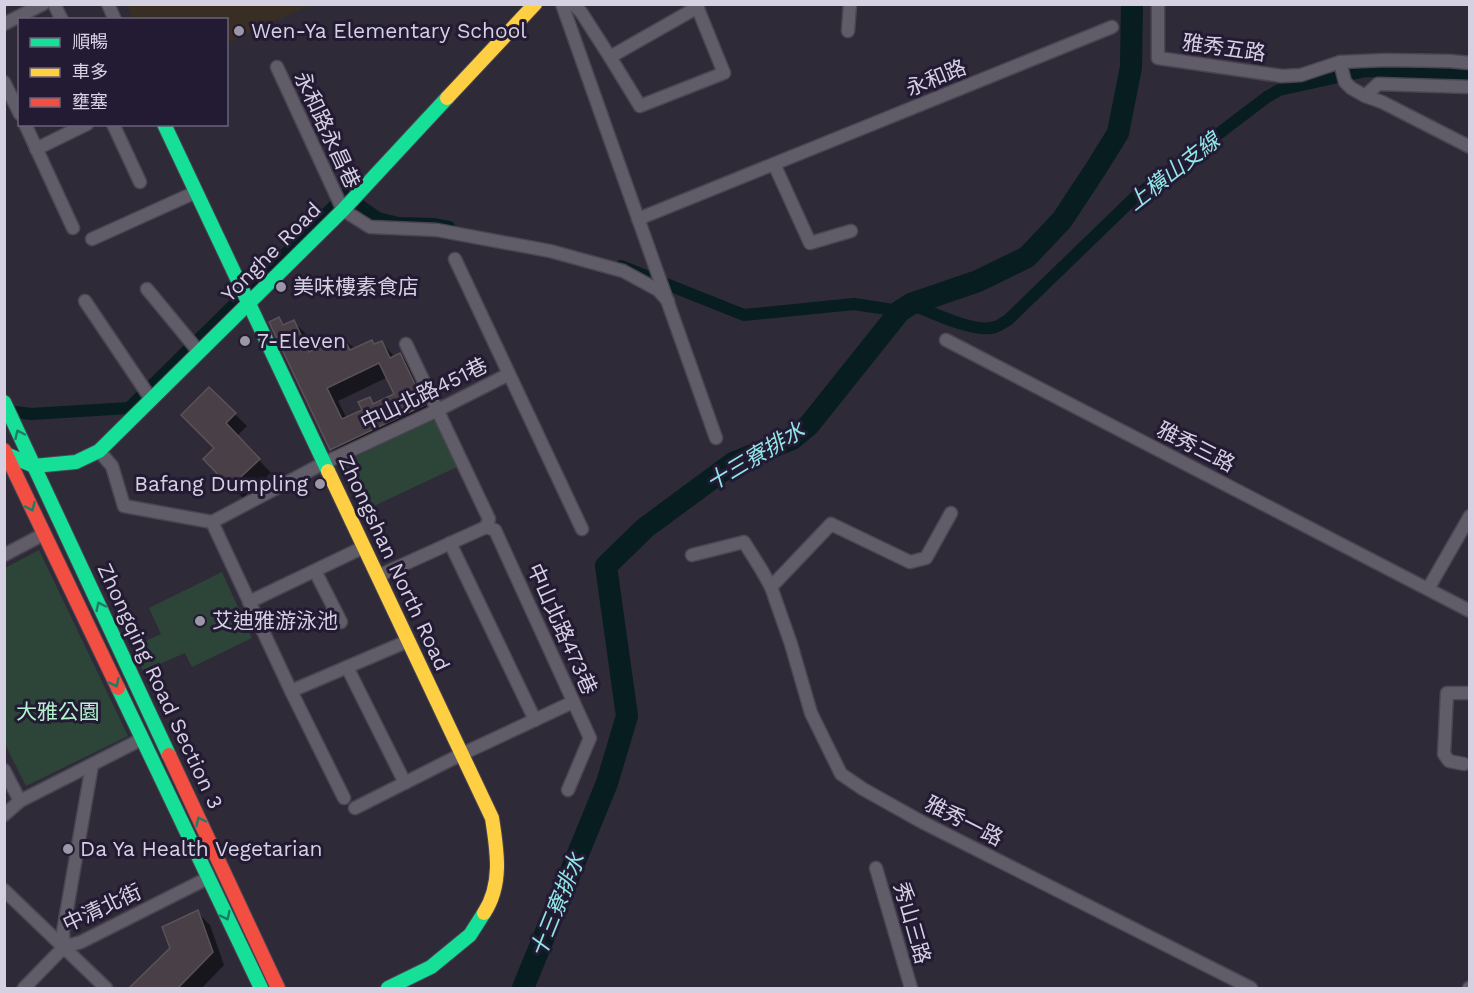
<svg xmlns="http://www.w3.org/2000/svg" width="1474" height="993" font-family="'Work Sans','Noto Sans TC',sans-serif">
<rect width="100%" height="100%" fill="#2e2a38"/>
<path fill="#382e23" d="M127,5H311L227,43L226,20L133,19Z"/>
<g fill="#2d4539">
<path d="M435,416L459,466L361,512L337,462Z"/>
<path d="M39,550L128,736L26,786L5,744V568Z"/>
<path d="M222,572L252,638L192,667L185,653L143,671L132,647L161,634L149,608Z"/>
</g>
<g fill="#0007" fill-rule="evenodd">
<path d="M279,319L286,326L294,322L307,335L315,351L343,338L355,349L372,341L375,345L381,342L395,357L400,355L413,368L437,418L344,462L331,449ZM388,377L396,395L376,405L369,399L364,410L347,419L338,401Z"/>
<path d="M209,389L247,426L237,436L271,473L243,498L231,486L217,448Z"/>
<path d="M197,912L210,925L224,965L202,988H134L132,987L171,948Z"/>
</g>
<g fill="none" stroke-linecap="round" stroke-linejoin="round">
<g stroke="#071d1f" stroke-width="12">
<path d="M621,266L744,315L854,304L900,311"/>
<path d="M911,304C931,312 976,334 995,327C999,326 1004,322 1008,320L1135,197L1267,97L1279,90L1366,71L1470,76"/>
<path d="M16,412L31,414L129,408L345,195L378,218L398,223L433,224L449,227"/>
</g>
<path stroke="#071d1f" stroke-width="22" d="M523,988L607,783L627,716L606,566L645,528L733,463L792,439L809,425L900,311L911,304L978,281L1027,257L1062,220L1095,170L1118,133L1131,67L1132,4"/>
</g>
<g fill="#484046" stroke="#5b5258" stroke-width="1.5" fill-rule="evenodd">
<path d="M279,317L283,325L294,320L309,352L343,336L350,350L372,340L374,344L382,341L390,358L400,353L425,405L330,450L269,322ZM379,363L394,394L373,404L370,397L358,402L362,410L342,419L327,388Z"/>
<path d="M209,387L236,413L226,423L260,459L230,487L203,459L214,448L181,415Z"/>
<path d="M198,910L213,952L178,988H129L170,948L162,927Z"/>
</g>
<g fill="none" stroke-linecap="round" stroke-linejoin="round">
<g stroke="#494552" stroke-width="15">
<g id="street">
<path d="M54,4L62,20"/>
<path d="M108,4L115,20"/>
<path d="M562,4L716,438"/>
<path d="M573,4L581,12L610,57L640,106L724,73L696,4"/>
<path d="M1158,4V58L1282,76L1301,75L1340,62L1385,60L1450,61L1470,63"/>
<path d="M4,24L43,4"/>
<path d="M848,31L850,4"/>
<path d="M610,57L698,7"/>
<path d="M1340,62L1345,82L1351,88L1365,96L1382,102L1470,147"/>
<path d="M277,67L343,210L370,227L437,230L550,251L623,271L658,290L668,301"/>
<path d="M4,82L20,114"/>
<path d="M1365,96L1378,84L1470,87"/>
<path d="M25,124L73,228"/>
<path d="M113,124L140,182"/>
<path d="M36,149L87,124"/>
<path d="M774,164L810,243L851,231"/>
<path d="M638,219L1112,27"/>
<path d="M92,239L196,192"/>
<path d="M455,259L582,529"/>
<path d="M147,289L199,352"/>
<path d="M85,301L151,399"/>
<path d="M946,340L1470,611"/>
<path d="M406,344L489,519L486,527"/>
<path d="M99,451L112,466L124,506L212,522"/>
<path d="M212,522L324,463L438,410L509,374"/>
<path d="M212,522L291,691L344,798"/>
<path d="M450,543L535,720"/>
<path d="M4,555L44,534"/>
<path d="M692,555L744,542L761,569L771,587L791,644L811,713L841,774L863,789L922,822L1251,988"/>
<path d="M315,571L341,622"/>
<path d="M378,576L486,527L495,530L590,738L568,790"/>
<path d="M771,587L831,524L910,562L926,558L951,513"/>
<path d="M1428,589L1470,516"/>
<path d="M249,602L364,547"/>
<path d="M347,667L405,783"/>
<path d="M291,691L408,641"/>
<path d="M1464,764L1449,761L1444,754L1447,693H1470"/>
<path d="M4,770L20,801"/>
<path d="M355,808L462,754L573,702"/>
<path d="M4,815L20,801L142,739"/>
<path d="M876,868L911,988"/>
<path d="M4,890L106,988"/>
<path d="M64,947L63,932L92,765"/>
<path d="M24,988L64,947L81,942L208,878"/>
<path d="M1469,988H1470"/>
</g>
</g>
<g stroke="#494552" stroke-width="16">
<g id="fast">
<path d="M164,124L328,471"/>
<path d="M4,402L169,755"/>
<path d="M6,454L34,466L76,462L99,451L343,210L447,98"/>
<path d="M118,688L261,988"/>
<path d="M388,988L431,967L470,935L484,913"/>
</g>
</g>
<g stroke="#494552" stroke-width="16">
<g id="slow">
<path d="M447,98L535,4"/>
<path d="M328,471L492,818C497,850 503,884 484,913"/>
</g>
</g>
<g stroke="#494552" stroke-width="16">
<g id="jam">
<path d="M4,450L118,688"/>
<path d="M169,755L278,988"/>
</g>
</g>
<use href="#street" stroke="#605d68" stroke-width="12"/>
<use href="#fast" stroke="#16e098" stroke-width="14"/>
<use href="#slow" stroke="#ffcf43" stroke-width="14"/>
<use href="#jam" stroke="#f24e42" stroke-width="14"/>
</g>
<defs><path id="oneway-chevron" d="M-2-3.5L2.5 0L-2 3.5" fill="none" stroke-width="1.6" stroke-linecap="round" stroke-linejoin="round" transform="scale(1.5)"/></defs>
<g stroke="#1c7d66">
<use href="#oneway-chevron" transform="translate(19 434) rotate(-115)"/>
<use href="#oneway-chevron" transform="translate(31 507) rotate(65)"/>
<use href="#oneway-chevron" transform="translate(100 606) rotate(-115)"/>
<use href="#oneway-chevron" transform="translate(115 683) rotate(65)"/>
<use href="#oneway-chevron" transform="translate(200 821) rotate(-115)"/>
<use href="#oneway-chevron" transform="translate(226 916) rotate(64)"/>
</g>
<g fill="#9b97a6" stroke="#231a33" stroke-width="2">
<circle cx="239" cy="31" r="6"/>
<circle cx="281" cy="287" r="6"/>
<circle cx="245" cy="341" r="6"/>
<circle cx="320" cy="484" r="6"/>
<circle cx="200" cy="621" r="6"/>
<circle cx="68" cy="849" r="6"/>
</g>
<g text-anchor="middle" stroke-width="6" stroke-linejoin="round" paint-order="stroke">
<g font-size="21" fill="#d5d1e2" stroke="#231a33" text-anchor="start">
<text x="251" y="38">Wen-Ya Elementary School</text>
<text x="293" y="294">美味樓素食店</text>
<text x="257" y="348">7-Eleven</text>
<text x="308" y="491" text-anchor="end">Bafang Dumpling</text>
<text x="212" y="628">艾迪雅游泳池</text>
<text x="80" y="856">Da Ya Health Vegetarian</text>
</g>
<g font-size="21" fill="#d5d1e2" stroke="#231a33">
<text transform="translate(1224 48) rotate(8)" y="7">雅秀五路</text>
<text transform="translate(936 78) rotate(-22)" y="7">永和路</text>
<text transform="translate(327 130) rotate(65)" y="7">永和路永昌巷</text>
<text transform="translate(271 252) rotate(-45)" y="7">Yonghe Road</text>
<text transform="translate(424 394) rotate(-26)" y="7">中山北路451巷</text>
<text transform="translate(1196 447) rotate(27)" y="7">雅秀三路</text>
<text transform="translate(394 563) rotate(65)" y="7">Zhongshan North Road</text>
<text transform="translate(562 629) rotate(66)" y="7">中山北路473巷</text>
<text transform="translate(160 686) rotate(65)" y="7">Zhongqing Road Section 3</text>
<text transform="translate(964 821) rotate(27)" y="7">雅秀一路</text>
<text transform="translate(102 908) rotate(-25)" y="7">中清北街</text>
<text transform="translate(912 923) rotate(74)" y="7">秀山三路</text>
</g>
<g font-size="21" fill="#b2f2cd" stroke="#231a33">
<text x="58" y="719">大雅公園</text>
</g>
<g font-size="22" font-style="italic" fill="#91e6e8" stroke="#231a33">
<text transform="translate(1173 171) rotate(-38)" y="8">上橫山支線</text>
<text transform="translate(755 456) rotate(-31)" y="8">十三寮排水</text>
<text transform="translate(557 905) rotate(-68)" y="8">十三寮排水</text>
</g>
</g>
<rect width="1474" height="993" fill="none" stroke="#d5d1e2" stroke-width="12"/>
<rect x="18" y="18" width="210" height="108" fill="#231a33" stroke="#6a6379" stroke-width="1.5"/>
<rect x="30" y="38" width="30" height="9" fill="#16e098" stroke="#6a6379" stroke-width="1.5"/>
<text x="72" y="48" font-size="18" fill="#d5d1e2">順暢</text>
<rect x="30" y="68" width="30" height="9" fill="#ffcf43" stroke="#6a6379" stroke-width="1.5"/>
<text x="72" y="78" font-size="18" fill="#d5d1e2">車多</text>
<rect x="30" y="98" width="30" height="9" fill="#f24e42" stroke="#6a6379" stroke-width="1.5"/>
<text x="72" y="108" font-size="18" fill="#d5d1e2">壅塞</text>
</svg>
